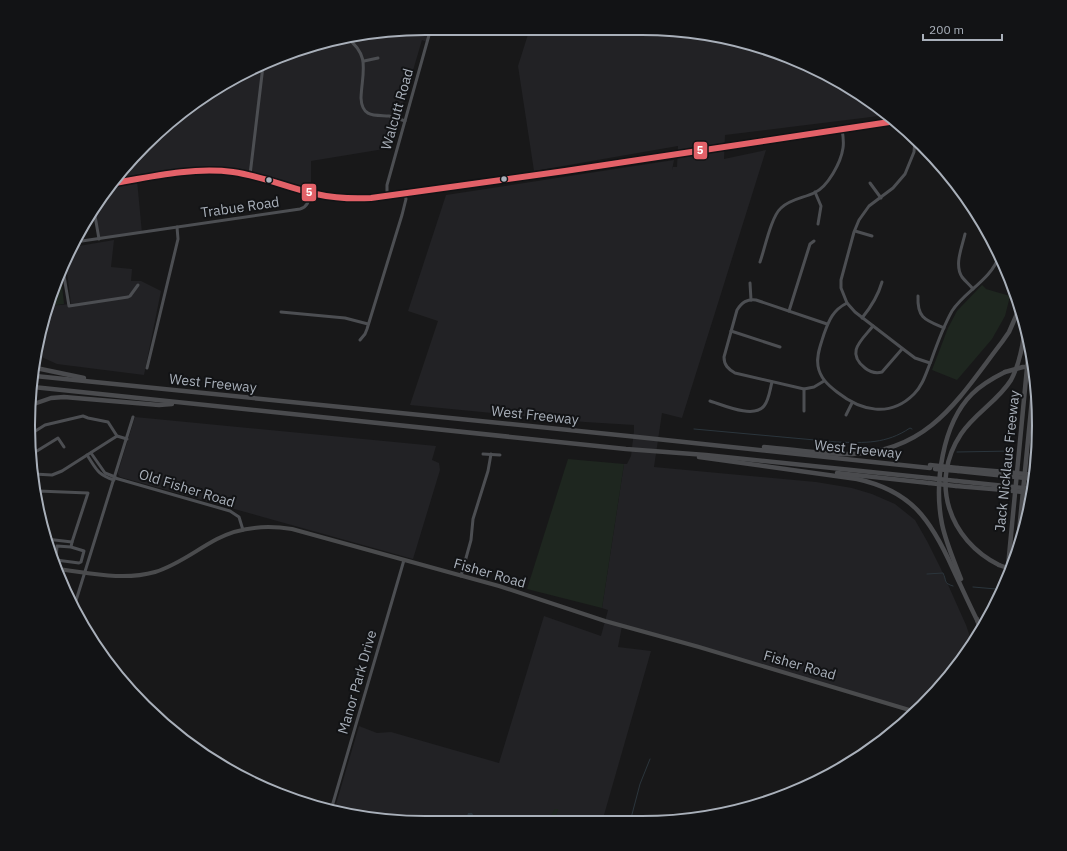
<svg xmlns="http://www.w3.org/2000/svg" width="1067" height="851" font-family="'IBM Plex Sans',sans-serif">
<rect width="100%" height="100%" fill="#181819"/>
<g fill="#222225">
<path d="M425,28H431L427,42L422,40L390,148L311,161V192L253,175L218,171L137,180L142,233L99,239L94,210L145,144L227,81L323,41Z"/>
<path d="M530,28L667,29L769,49L840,81L887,115L725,135L724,159L766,150L682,418L662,413L654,467L816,482L852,488L872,494L895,504L915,520L927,541L941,569L966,625L972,643L957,668L916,712L622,626L618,647L651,651L602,822L425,823L348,815L334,811L359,726L377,733L391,732L499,763L544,616L601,636L608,610L602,608L624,464H627L631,456L634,431V425L585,422L410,405L438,321L408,311L446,195L674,160L672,170L673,167H677L678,146L534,171L518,66Z"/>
<path d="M114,240L111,267L132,269L131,281H141L161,291L144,375L57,364L37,355L42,322L48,306L71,304L66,264L73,247Z"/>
<path d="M135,417L436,446L432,460L439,463L440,470L413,559L120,477L118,474V472Z"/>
</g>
<g fill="#1e261f">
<path d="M61,276L64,304L48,306Z"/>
<path d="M982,285L986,289L1010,296L1005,316L992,339L957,380L932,370L948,328L957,311Z"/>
<path d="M568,459L624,464L602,608L527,589Z"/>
<path d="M555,809H558L554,823H546Z"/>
</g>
<path fill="#2b353c" d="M468,813H472L479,823H465Z"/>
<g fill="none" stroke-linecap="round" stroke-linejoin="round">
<g stroke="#2b353c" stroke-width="1">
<path d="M694,429L837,442C865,443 886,444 910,428L912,429"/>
<path d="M957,452L1013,451"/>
<path d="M927,574L943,573C947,581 943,583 953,586"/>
<path d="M973,587L996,589"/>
<path d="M630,822L640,784L650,759"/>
</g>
<g stroke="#4c4e52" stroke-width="3">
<path d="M347,38C371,56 362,72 361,98C362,118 375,115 389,116C394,117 400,119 405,121"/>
<path d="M364,61L378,58"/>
<path d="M915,139L914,152L905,174L893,188L869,206L859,220L854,232L841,280V288L847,303L855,312L907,352L915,358L930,363"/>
<path d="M250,175L263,66"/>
<path d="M870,183L881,198"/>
<path d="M815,192L821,206L818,224"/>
<path d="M387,196V185L431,28"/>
<path d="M94,210L99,239"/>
<path d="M855,231L872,236"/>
<path d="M965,234C962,247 954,265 962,277C965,281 970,285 973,289"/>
<path d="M75,242L300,209C308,207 309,200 311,192"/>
<path d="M760,262C765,248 771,217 781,208C790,199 803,198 814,193C828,187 841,162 843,148C844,142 843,135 842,129"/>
<path d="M63,270L69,306L128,297L130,296L138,285"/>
<path d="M750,283L751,300"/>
<path d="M918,296C917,318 925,320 944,328"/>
<path d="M847,303C833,310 829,320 824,334C821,344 816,355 818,366C820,378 828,385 837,392C861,411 890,418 914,394C923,385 926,373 931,361C937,344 943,327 952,311C965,291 991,280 999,256"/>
<path d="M789,311L810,244L814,241"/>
<path d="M281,312L345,318L368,324"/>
<path d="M862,318C871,307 878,296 882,282"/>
<path d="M873,326C862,340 845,352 865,368C870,372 875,374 882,372L902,349"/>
<path d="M731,331L780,347"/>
<path d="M360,340L365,334L367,329L402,215L406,199L405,194"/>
<path d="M147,368L178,239L177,227"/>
<path d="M824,381L814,387L804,389L735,373C728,369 724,365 724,357L737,310C742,302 747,299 756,300L827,324"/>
<path d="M804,389V411"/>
<path d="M710,401C723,405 754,419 764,406C769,400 770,389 772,382"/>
<path d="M846,415L852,403"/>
<path d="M29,435L45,425L83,416L88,418L108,422L117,436L127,439"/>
<path d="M91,453L105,473L115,477"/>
<path d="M32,454L58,438L64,447"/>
<path d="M483,454L500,455"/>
<path d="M87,455C97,470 97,474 114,480"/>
<path d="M34,474L52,475L62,471L117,436"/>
<path d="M115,478L230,511L239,517L243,530"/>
<path d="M37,498L38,491L88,493L72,542L46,539"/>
<path d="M71,547L57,546L56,560L79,563L81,562L84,551L71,547L72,542"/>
<path d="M50,549L52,540"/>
<path d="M461,576L471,540L473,519L488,471L491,454"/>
<path d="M74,607L133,417"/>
<path d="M331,810L404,560"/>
</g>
<g stroke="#4a4b4d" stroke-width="4">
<path d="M136,180C168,175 201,168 233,172C262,176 288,187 316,194C334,198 352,199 371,198L565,171L896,121"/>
<path d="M115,183L128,180"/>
<path d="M58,569C90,573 123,581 155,572C178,565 196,550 217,539C240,527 266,525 292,529L499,586L605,621L699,647L916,712"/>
</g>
<g stroke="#4a4b4e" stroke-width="4.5">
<path d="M36,368L84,378"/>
<path d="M35,376L628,436L930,468"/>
<path d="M33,387L626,449L706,455L929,478"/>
<path d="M31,405L51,398L64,397L159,405L172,404"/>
<path d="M764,447C792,449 824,455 852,454C930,451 959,398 1002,342L1009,332L1020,307"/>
<path d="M1034,451L1038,439"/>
<path d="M699,457L857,479C912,491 931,520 953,569C961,586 969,604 978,622"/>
<path d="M958,468L1006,472"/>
<path d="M958,471L1006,476"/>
<path d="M837,473L929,483"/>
<path d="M957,481L1005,486"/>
<path d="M956,486L1004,490"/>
<path d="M1024,533L1037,403"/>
<path d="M1017,552L1035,369"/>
<path d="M999,565C949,540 929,482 961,434C975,413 998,401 1011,380C1020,363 1023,346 1025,327"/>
<path d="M1007,577L1029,347"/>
<path d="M961,579C954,561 946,543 942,524C934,484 942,424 972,394C982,384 993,378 1005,372"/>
<path d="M977,619L980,630"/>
</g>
<g stroke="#4a4b4e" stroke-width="4.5">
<path d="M1005,372L1023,367H1034"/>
<path d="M930,465L958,468"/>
<path d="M935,469L958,471"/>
<path d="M1006,472L1034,475"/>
<path d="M1006,476L1034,479"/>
<path d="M929,478L957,481"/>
<path d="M929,483L956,486"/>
<path d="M1005,486L1032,489"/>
<path d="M1004,490L1031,493"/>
<path d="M999,565L1010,569"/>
</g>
<g stroke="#121315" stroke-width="9">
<path id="bus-1" d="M115,183C154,176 194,167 233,172C262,176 288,188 316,194C334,198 353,199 371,198L565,171L896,121"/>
</g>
<use href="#bus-1" stroke="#e36168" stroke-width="6"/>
</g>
<g fill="#a9b0ba" stroke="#121315" stroke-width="1.5">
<circle cx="504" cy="179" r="3.5"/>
<circle cx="269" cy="180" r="3.5"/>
</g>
<g text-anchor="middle" stroke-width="4" stroke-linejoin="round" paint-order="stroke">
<g font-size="14" fill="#a9b0ba" stroke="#121315">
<text transform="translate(397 109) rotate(-74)" y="5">Walcutt Road</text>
<text transform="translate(240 207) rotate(-8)" y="5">Trabue Road</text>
<text transform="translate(213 383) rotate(6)" y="5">West Freeway</text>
<text transform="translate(535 415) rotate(6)" y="5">West Freeway</text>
<text transform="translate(858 449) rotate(6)" y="5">West Freeway</text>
<text transform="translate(1007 461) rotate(-84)" y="5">Jack Nicklaus Freeway</text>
<text transform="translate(187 488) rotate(17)" y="5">Old Fisher Road</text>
<text transform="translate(490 573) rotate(16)" y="5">Fisher Road</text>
<text transform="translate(800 665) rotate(16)" y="5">Fisher Road</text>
<text transform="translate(357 682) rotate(-74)" y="5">Manor Park Drive</text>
</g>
</g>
<path d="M0 0H1067V851H0ZM425 35H642A390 390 0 0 1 1032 425V426A390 390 0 0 1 642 816H425A390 390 0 0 1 35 426V425A390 390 0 0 1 425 35Z" fill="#121315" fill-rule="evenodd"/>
<path fill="none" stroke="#a9b0ba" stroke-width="2" d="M425 35H642A390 390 0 0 1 1032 425V426A390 390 0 0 1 642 816H425A390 390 0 0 1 35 426V425A390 390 0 0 1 425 35Z"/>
<g stroke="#121315" stroke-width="1.5">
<rect x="693" y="141" width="15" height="19" rx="4" fill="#e36168"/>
<rect x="301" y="183" width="16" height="19" rx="4" fill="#e36168"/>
</g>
<g font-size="11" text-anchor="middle" font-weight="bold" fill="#fff">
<text x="700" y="154">5</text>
<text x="309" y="196">5</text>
</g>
<path d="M923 34v6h79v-6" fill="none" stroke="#a9b0ba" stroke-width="2"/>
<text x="929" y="34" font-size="12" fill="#a9b0ba" stroke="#121315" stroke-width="3" paint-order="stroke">200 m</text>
</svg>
